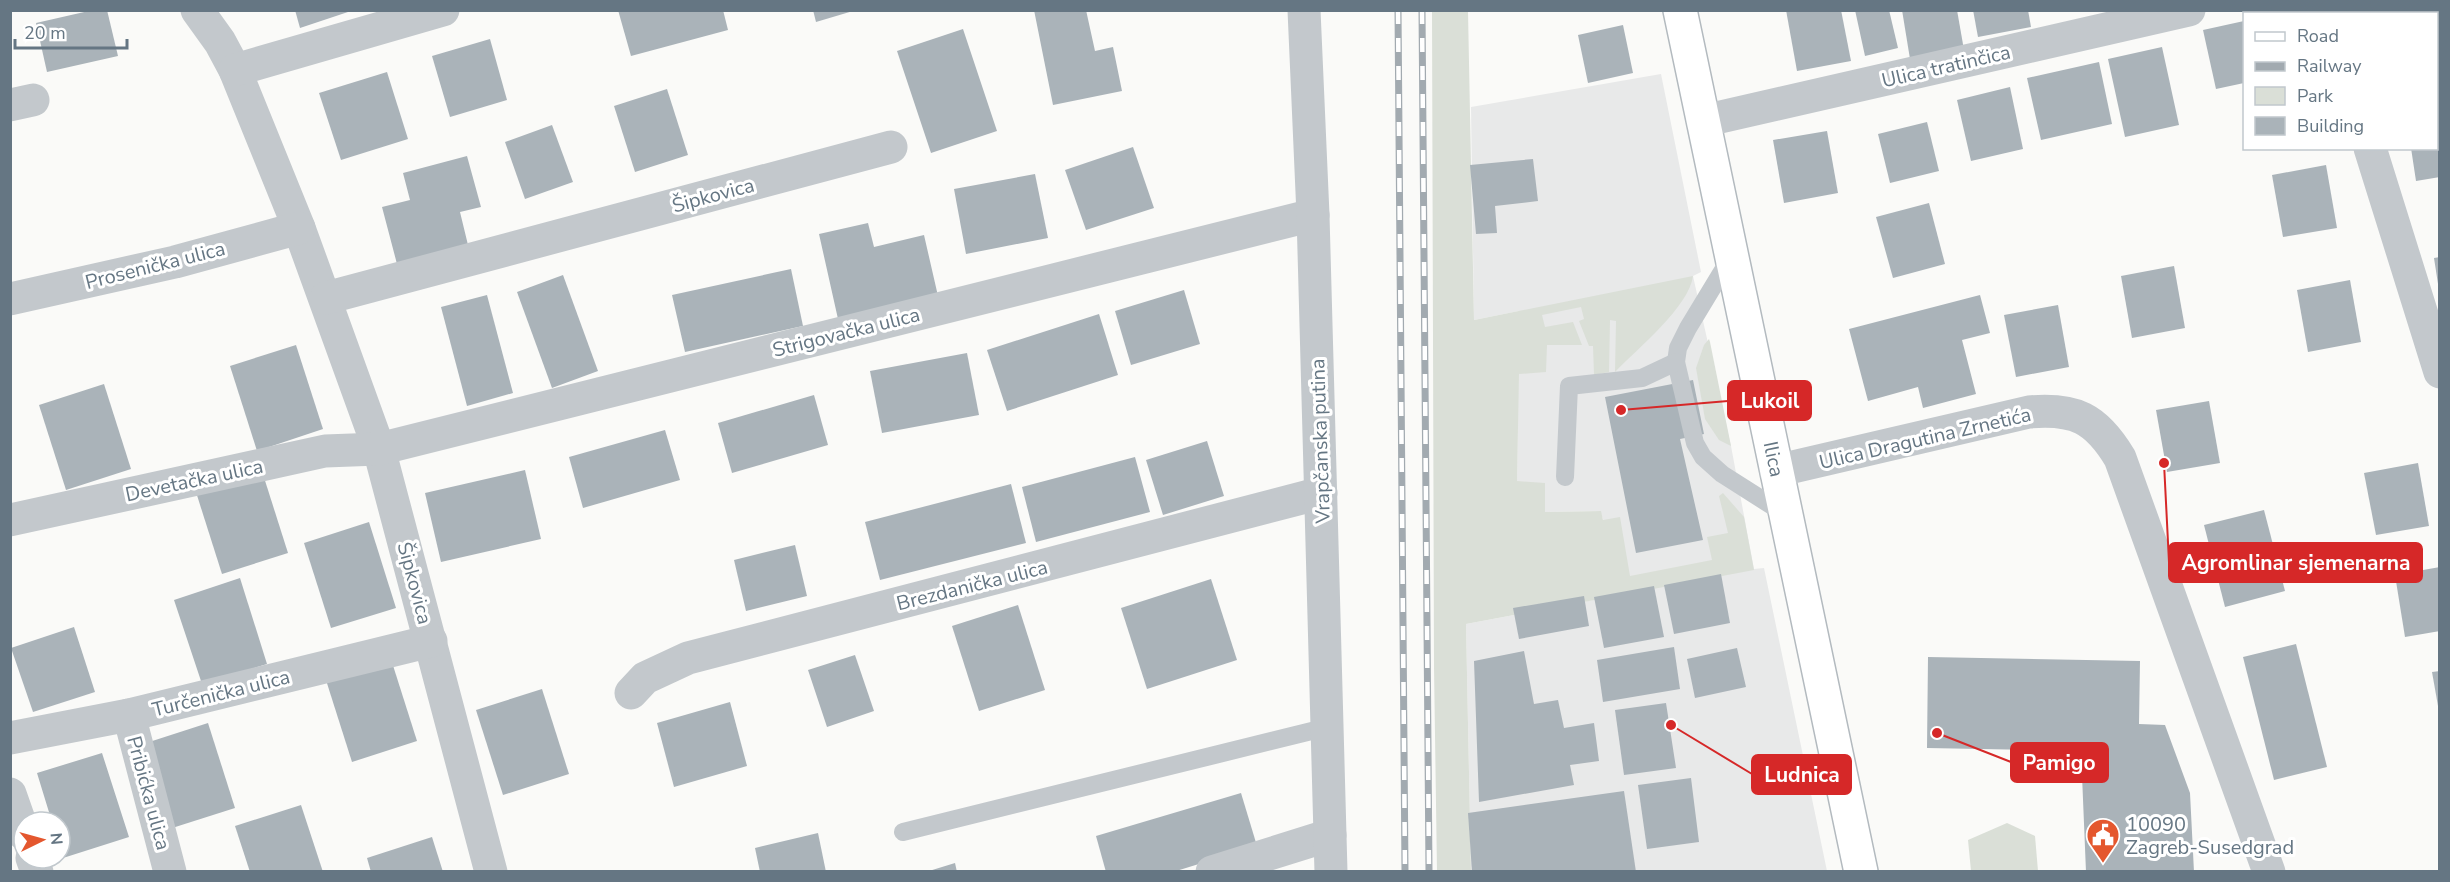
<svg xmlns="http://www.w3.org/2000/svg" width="2450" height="882" font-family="'Nunito Sans',sans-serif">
<rect width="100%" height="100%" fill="#fafaf8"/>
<path fill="#e8e9e9" d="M1661,74L1701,272L1693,276L1731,446L1754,569L1764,568L1827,871H1471L1466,624L1630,593L1600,511L1545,512L1517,481L1519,311L1474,320L1471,107Z"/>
<g fill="#dadfd7">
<path d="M1432,11H1468L1474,320L1693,276C1689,307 1637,349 1615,372L1616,321L1610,320L1609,372L1594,375L1593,346H1589L1579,321L1584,319L1581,307L1542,315L1545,327L1573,322L1582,345H1547L1546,372L1519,374L1517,481L1545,483V512L1601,511L1603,520L1620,517L1630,576L1712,560L1707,537L1728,533L1719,496L1723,493L1744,517L1754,570L1466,624L1471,872L1437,871L1434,667Z"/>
<path d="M1709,339L1710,342L1731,446L1719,440L1705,419L1696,368L1704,345Z"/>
<path d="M2007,823L2035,836L2038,871H1971L1968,840Z"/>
</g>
<g fill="#aab3b9">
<path d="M93,10H107L118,56L47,72L36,23Z"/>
<path d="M295,10H351V11L300,28Z"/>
<path d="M618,10H723L728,30L631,56Z"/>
<path d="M813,10H852L853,11L816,22Z"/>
<path d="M1034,10H1086L1095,51L1113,47L1122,91L1053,105Z"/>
<path d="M1786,10H1841L1851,61L1797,71Z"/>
<path d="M1855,10H1889L1898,48L1865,56Z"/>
<path d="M1902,10H1957L1964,50L1910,59Z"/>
<path d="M1973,10H2028L2031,27L1978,37Z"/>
<path d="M2366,10H2425V14H2367Z"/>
<path d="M2244,21V83L2216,89L2203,30Z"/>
<path d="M1623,25L1633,73L1588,83L1578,35Z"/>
<path d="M963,29L997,131L931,153L897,51Z"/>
<path d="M490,39L507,100L450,117L432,56Z"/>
<path d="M2162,47L2179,125L2125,137L2108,59Z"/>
<path d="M2099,62L2112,124L2041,140L2027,78Z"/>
<path d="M387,72L408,139L341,160L319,93Z"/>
<path d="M2010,87L2023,149L1971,161L1957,100Z"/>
<path d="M667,89L688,155L635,172L614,106Z"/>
<path d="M2440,112V177L2416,181L2411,148H2436V113Z"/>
<path d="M1927,122L1939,171L1890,183L1878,134Z"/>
<path d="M552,125L573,182L525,199L505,142Z"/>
<path d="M1827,131L1838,193L1784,203L1773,140Z"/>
<path d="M1133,147L1154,208L1086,230L1065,170Z"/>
<path d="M467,156L481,207L460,212L468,245L397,264L382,207L410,200L403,173Z"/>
<path d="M1533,159L1538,201L1495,206L1497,233L1476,234L1470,165Z"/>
<path d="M2326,165L2337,228L2283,237L2272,175Z"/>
<path d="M1035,174L1048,238L966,254L954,189Z"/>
<path d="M1929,203L1945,264L1893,278L1876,217Z"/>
<path d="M868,223L874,247L924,235L938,296L838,319L819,234Z"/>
<path d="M2440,257V283L2438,284L2434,258Z"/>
<path d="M2174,266L2185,328L2132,338L2121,276Z"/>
<path d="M791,269L803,326L685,352L672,295Z"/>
<path d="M563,275L598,371L552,388L517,292Z"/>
<path d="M2350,280L2361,342L2308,352L2297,290Z"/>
<path d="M1184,290L1200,344L1131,365L1115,311Z"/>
<path d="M487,295L513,393L467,406L441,307Z"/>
<path d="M1980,295L1990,333L1962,340L1976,394L1923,408L1918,387L1868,401L1849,329Z"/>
<path d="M2058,305L2069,367L2016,377L2004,315Z"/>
<path d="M1099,314L1118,375L1007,411L987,350Z"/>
<path d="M296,345L323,429L257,451L230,366Z"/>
<path d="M967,353L979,415L882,433L870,371Z"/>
<path d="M1693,380L1704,434L1680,439L1703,540L1636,553L1605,397Z"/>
<path d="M104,384L131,469L66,490L39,405Z"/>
<path d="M814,395L828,445L732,473L718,423Z"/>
<path d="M2209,401L2220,463L2167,472L2156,410Z"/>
<path d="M665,430L680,480L583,508L569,457Z"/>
<path d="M1207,441L1224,496L1163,515L1146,460Z"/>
<path d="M1135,457L1150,512L1036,542L1022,487Z"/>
<path d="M2418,463L2429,526L2376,535L2364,473Z"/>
<path d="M261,468L288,553L222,574L195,489Z"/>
<path d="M525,470L541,539L441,562L425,493Z"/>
<path d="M1011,484L1026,543L880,580L865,522Z"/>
<path d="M2264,510L2285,591L2225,607L2204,525Z"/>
<path d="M369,522L396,608L331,628L304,543Z"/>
<path d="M795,545L807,596L746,611L734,560Z"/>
<path d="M2440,567V631L2405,637L2395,575Z"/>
<path d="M1721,574L1730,623L1674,634L1664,585Z"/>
<path d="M240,578L267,664L202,684L174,600Z"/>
<path d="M1211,579L1237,660L1147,689L1121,608Z"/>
<path d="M1654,586L1664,637L1604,648L1594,597Z"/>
<path d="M1584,596L1589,626L1519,639L1513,608Z"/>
<path d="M1018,605L1045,690L979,711L952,626Z"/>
<path d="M74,627L95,692L33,712L11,648Z"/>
<path d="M2296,644L2327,767L2274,780L2243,657Z"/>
<path d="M1674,647L1680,689L1603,702L1597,660Z"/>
<path d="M1737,648L1746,687L1695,698L1687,659Z"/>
<path d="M1524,651L1534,704L1558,700L1564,728L1594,723L1599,761L1570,765L1574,785L1479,802L1474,661Z"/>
<path d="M855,655L874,711L827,727L808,670Z"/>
<path d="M390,656L417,741L352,762L325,677Z"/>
<path d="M1928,657L2140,661L2139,724L2165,725L2190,793L2194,872H2086L2081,751L1927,748Z"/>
<path d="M2440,671V706H2438L2432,672Z"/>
<path d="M542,689L569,774L503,795L476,710Z"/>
<path d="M730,702L747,766L674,787L657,723Z"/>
<path d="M1666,703L1676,768L1624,775L1615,710Z"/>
<path d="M208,723L235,808L169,829L143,744Z"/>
<path d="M102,753L129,837L63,858L60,848V822H52L37,773Z"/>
<path d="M1691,778L1699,842L1647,849L1638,785Z"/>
<path d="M1624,791L1636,872H1472L1468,813Z"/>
<path d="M1241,793L1257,846L1173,872H1106L1096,836Z"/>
<path d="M301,805L323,872H250L235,826Z"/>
<path d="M818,833L826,872H760L755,848Z"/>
<path d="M432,837L443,872H371L367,858Z"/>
<path d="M955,863L957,872H929V871Z"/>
</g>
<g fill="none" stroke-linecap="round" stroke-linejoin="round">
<g stroke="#b3babf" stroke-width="36">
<path id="secondary" d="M1680,10L1861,872"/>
</g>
<g stroke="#c3c8cc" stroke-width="18">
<path d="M1731,257L1688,328L1678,348L1676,362L1695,443L1703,457L1722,474L1785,514"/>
<path d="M1565,477L1569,386L1642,378L1676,362"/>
<path d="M903,832L1328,727"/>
</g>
<g stroke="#c3c8cc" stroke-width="33">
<path d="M197,10L220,42L235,70L299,228L379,449L491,872"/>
<path d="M235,70L443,10"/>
<path d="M10,105L33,100"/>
<path d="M1703,121L2189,10"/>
<path d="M2370,148L2440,372"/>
<path d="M326,298L891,147"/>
<path d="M10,299L175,262L299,228"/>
<path d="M1776,471L2029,412C2075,408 2096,418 2120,458L2269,872"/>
<path d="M10,520L325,451L379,449L1313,215"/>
<path d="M631,693L645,678L688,658L1321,493"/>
<path d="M129,715L170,872"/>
<path d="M10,738L129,715L431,641"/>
<path d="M10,794L24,834"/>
<path d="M32,858L37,872"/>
<path d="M1212,872L1330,835"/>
</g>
<path stroke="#c3c8cc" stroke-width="33" d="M1304,10L1313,215L1331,872"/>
<use href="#secondary" stroke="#fff" stroke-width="33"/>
<g stroke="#a2aab0" stroke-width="7">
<g id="rail">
<path d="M1398,10L1405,872"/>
<path d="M1422,10L1429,872"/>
</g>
</g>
<use href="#rail" stroke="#fff" stroke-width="4.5" stroke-dasharray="14" stroke-linecap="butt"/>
</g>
<defs>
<g id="civic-pin" transform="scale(1.725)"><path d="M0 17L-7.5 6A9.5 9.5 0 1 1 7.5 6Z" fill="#e4572e" stroke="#fff"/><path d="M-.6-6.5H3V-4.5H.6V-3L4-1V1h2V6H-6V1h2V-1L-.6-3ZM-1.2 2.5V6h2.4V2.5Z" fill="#fff"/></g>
</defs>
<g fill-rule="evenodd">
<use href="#civic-pin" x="2103" y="835"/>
</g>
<g text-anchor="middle" stroke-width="6" stroke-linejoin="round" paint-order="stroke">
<g font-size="20" fill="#657683" stroke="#fff">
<text transform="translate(1946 66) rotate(-13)" y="7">Ulica tratinčica</text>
<text transform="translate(713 195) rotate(-15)" y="7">Šipkovica</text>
<text transform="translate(155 265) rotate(-14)" y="7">Prosenička ulica</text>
<text transform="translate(846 332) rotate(-14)" y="7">Strigovačka ulica</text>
<text transform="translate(1925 438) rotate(-13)" y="7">Ulica Dragutina Zrnetića</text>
<text transform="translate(1320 441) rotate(-92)" y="7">Vrapčanska putina</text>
<text transform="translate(1774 459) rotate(78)" y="7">Ilica</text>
<text transform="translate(194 480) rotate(-12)" y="7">Devetačka ulica</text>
<text transform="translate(415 583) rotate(75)" y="7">Šipkovica</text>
<text transform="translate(972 585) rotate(-14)" y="7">Brezdanička ulica</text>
<text transform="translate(221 693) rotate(-14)" y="7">Turčenička ulica</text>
<text transform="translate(149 793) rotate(75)" y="7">Pribićka ulica</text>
</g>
<g font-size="20" fill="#657683" stroke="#fff" text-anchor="start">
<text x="2126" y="831">10090<tspan x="2126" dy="23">Zagreb-Susedgrad</tspan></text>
</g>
</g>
<path fill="none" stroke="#d62828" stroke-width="2" d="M1621 410L1728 401M2164 463L2169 562M1937 733L2011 762M1671 725L1752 774"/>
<g fill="#d62828" stroke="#fff" stroke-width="2">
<circle cx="1621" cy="410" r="6"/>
<circle cx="2164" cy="463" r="6"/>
<circle cx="1937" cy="733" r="6"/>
<circle cx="1671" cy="725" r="6"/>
</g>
<g fill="#d62828" stroke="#d62828" stroke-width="2">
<rect x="1728" y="381" width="83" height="39" rx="6"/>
<rect x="2169" y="543" width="253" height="39" rx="6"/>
<rect x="2011" y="743" width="97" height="39" rx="6"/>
<rect x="1752" y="755" width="99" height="39" rx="6"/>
</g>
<g font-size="21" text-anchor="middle" font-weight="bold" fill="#fff">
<text x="1770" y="408">Lukoil</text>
<text x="2296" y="570">Agromlinar sjemenarna</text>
<text x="2059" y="770">Pamigo</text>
<text x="1802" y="782">Ludnica</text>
</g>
<rect width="2450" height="882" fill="none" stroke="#657683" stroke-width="24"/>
<rect x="2243" y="12" width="195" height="138" fill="#ffffff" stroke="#c1c8cd" stroke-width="1.5"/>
<rect x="2255" y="32" width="30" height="9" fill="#ffffff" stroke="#c1c8cd" stroke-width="1.5"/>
<text x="2297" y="42" font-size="18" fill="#657683">Road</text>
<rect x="2255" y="62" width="30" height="9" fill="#a2aab0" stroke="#c1c8cd" stroke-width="1.5"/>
<text x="2297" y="72" font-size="18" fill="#657683">Railway</text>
<rect x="2255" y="87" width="30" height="18" fill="#dadfd7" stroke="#c1c8cd" stroke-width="1.5"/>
<text x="2297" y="102" font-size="18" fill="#657683">Park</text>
<rect x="2255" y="117" width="30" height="18" fill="#aab3b9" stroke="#c1c8cd" stroke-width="1.5"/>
<text x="2297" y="132" font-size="18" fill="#657683">Building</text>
<g transform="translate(42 840) rotate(85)"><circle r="28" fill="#ffffff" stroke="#c1c8cd" stroke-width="1.5"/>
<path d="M0-4.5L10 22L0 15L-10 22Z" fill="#e4572e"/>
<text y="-9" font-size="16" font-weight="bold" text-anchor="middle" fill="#657683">N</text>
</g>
<path d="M15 39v9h112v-9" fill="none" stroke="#657683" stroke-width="3"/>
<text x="24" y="39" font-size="18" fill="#657683" stroke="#ffffff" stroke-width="4.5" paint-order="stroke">20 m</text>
</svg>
